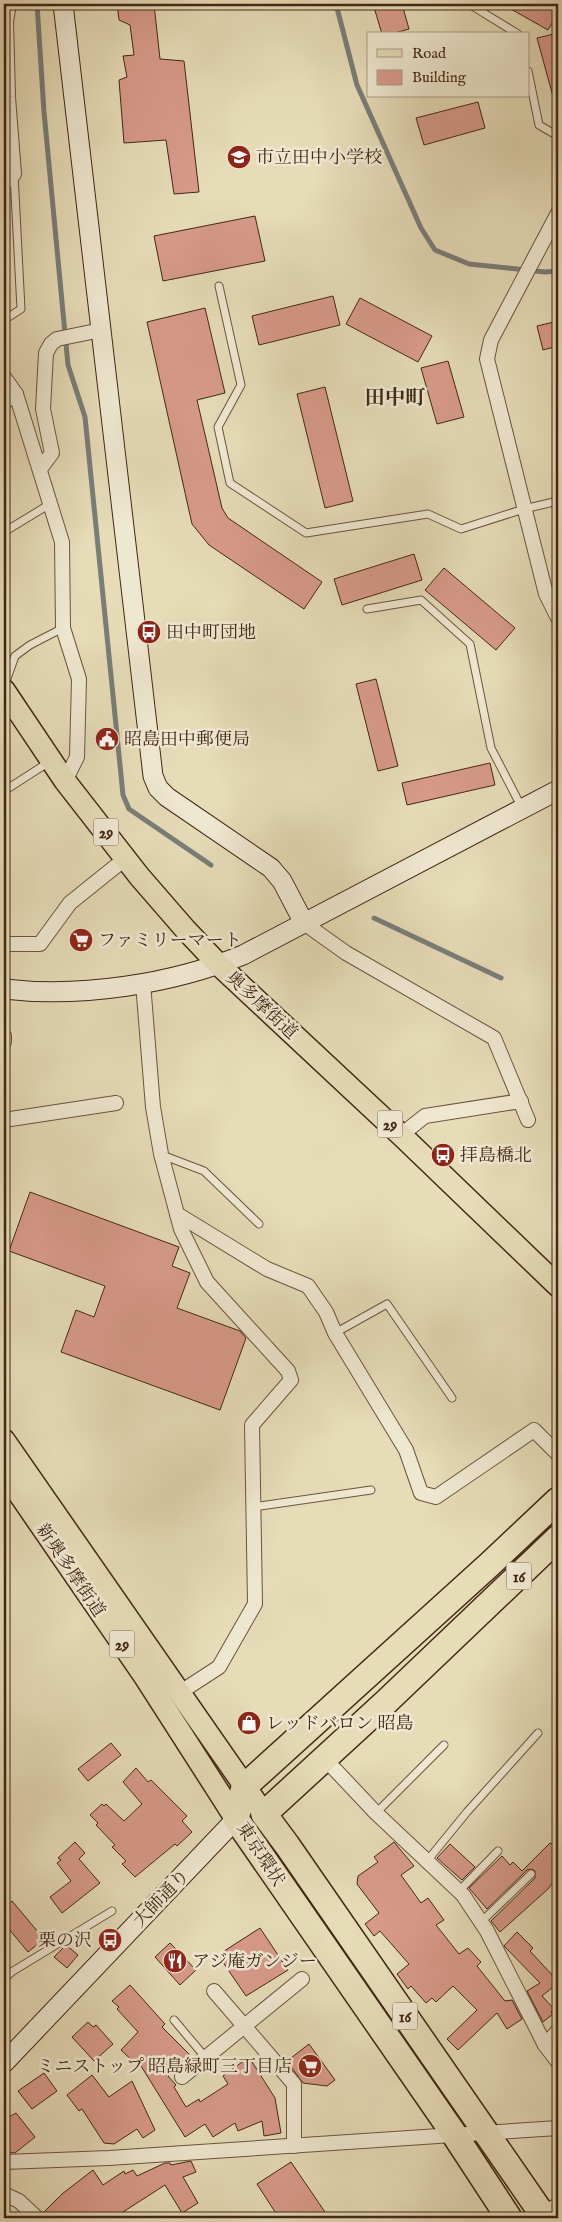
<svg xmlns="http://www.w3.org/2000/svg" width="562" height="2222" font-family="'IM FELL English','Noto Serif JP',serif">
<rect width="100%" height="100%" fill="#e6dcb8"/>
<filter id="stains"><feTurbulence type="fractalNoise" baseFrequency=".004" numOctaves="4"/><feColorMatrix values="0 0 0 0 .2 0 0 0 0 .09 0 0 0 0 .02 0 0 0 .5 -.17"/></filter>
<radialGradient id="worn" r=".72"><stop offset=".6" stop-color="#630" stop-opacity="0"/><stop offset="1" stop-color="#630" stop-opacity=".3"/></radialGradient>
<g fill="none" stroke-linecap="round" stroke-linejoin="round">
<g stroke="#797e79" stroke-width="5">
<path d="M37,4L44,112L68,365L85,417L123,795L129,809L211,865"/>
<path d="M336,4L357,85L421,228L435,250L469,264L545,272L558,271"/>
<path d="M374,918L501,978"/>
</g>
</g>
<g fill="#d89a8b" stroke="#422716">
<path d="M117,4H154L160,59L184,61L199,192L174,194L166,140L124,143L119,80L127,77L123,56L134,55L130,25L119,20Z"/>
<path d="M373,4H402L409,29L391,34H382Z"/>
<path d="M502,4H558V13L548,30Z"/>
<path d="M558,33V99L554,100L537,38Z"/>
<path d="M478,102L485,128L424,145L416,118Z"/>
<path d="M255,216L265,261L163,281L154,236Z"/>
<path d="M333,296L340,325L259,345L252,316Z"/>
<path d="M360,298L432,336L418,362L346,324Z"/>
<path d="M205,308L225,393L197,400L222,508L228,518L322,582L304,609L209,545L192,524L147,322Z"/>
<path d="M558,321V346L543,350L537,326Z"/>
<path d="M448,361L464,417L437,424L421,368Z"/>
<path d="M325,387L353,501L325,508L297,394Z"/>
<path d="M414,554L422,580L342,605L334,579Z"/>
<path d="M444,568L515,628L496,650L425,590Z"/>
<path d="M376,679L398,766L378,771L356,684Z"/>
<path d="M490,763L495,785L407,805L402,783Z"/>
<path d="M30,1192L179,1247L172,1266L190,1273L177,1308L240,1331L246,1338L220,1410L61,1352L76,1310L94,1317L105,1286L9,1251Z"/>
<path d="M111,1743L121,1755L88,1781L78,1769Z"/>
<path d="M136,1768L148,1782L151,1780L187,1816L182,1821L192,1832L177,1846L175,1844L135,1877L122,1864L126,1861L112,1847L115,1845L96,1825L98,1823L90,1815L102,1804L104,1806L106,1804L124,1821L142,1804L123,1782Z"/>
<path d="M558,1838V1876L548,1889L500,1932L491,1921L535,1878V1871L532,1869L527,1870L487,1909L469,1888L502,1856L510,1865L513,1862L522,1871L550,1843L552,1844Z"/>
<path d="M75,1842L85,1853L79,1859L100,1883L62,1913L50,1897L71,1881L57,1863L61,1860L58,1858Z"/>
<path d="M394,1842L414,1866L401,1875L421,1903L428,1898L444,1920L436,1925L459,1954L468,1948L481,1962L477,1966L505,2001L512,2000L522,2019L507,2029L497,2013L458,2050L447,2039L477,2010L453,1986L436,2002L432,1998L426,2003L411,1986L408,1989L397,1974L409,1964L380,1931L374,1936L365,1924L379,1913L357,1884L358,1876L378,1862L374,1857Z"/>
<path d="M450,1844L475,1867L462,1880L437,1858Z"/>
<path d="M12,1901L44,1939L28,1952L4,1923V1908Z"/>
<path d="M260,1928L288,1970L246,1996L218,1955Z"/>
<path d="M517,1932L533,1948L530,1951L553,1976L558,1973V1983L542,1996L554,2009L551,2012L553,2014L543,2022L527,1991L540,1983L504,1946Z"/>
<path d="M170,1943L196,1970L180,1985L155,1957Z"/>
<path d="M66,1945L78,1955L67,1968L54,1957Z"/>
<path d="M130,1985L165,2024L162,2027L189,2054L168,2076L176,2085L174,2087L186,2107L199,2099L200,2102L228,2084L223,2076L249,2057L275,2098L281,2133L264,2136L262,2121L238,2131L235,2123L213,2137L205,2124L185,2137L141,2066L139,2067L121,2050L138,2032L117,2009L119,2007L112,2001Z"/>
<path d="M88,2022L93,2027L96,2025L113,2044L94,2061L72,2037Z"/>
<path d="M309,2044L335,2080L327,2086L303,2083L287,2061Z"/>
<path d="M44,2073L57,2091L32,2109L18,2091Z"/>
<path d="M92,2075L109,2097L132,2081L155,2130L143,2138L137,2129L114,2144L104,2143L82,2109L79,2111L67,2095Z"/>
<path d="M16,2113L35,2137L15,2153L4,2152V2120Z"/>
<path d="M191,2161L196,2172L183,2177L198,2203L182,2213L165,2185L123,2212L124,2213L117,2218H46L44,2212L62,2194L93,2170L103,2185L124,2171L125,2174L133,2170L137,2176L165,2163H170L171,2165Z"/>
<path d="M291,2162L329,2218H279L257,2184Z"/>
</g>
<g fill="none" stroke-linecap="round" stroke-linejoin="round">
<g stroke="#6b543e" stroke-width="9">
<g id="lane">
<path d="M469,4L518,34"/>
<path d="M528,71L539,125L558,136"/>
<path d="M219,286L241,385L218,427L230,483L306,533L428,514L461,529L524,509L558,501"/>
<path d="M4,320L21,309L14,174"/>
<path d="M4,532L50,504"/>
<path d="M367,609L421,600L470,644L491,748L522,808"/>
<path d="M4,687L15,656L30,645L63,628"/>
<path d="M4,791L49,762"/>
<path d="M162,1155L204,1171L259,1224"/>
<path d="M335,1333L387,1304L452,1398"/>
<path d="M253,1507L371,1490"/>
<path d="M376,1813L444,1745"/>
<path d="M427,1861L467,1812L538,1733"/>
<path d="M459,1891L498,1851"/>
<path d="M481,1922L531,1874"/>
<path d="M4,1979L13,1971L112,1911"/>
<path d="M174,2020L206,2058"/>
<path d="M545,2208L558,2201"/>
</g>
</g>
<g stroke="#6b543e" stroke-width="16">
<g id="street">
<path d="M4,184L14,174L8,97L6,21L9,4"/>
<path d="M558,213L491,340L487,359L546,594L558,618"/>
<path d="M4,377L16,394L62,542L63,628L79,679L77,757L65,781"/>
<path d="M4,402L16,394"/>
<path d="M40,469L52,453L43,409L46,353L51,344L57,339L101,330"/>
<path d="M304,923L346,953L494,1038L528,1120"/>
<path d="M4,944H40L70,903L126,858"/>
<path d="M143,983L153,1107L161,1154L181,1229L207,1282L288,1371L291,1380L252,1425L255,1604L219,1667L179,1693"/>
<path d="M4,1036V1042"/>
<path d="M4,1120L116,1103"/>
<path d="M401,1135L425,1116L521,1101"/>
<path d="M177,1214L267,1269L308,1286L326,1312L335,1333L406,1450L421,1493L436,1497L534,1430L558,1454"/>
<path d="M325,1759L376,1813L463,1895L487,1931L545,2045L558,2062"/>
<path d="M214,1991L294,2084V2146"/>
<path d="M545,2045L558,2031"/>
<path d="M182,2077L302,1979"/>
<path d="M4,2162L109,2158L558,2128"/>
<path d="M4,2194L19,2201L37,2218"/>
</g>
</g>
<g stroke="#422716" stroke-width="21">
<g id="secondary">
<path d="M63,4L153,776L158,788L167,797L271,868L282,881L304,923"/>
<path d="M4,989C81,998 172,984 243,955L558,790"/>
<path d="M4,2063L236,1819"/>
</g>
</g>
<g stroke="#422716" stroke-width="24">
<g id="primary">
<path d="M4,690L65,781L139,876L185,929L219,965L401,1135L558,1286"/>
<path d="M4,1440L264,1814"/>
<path d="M4,1472L145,1677L236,1819"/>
</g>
</g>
<g stroke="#422716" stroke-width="28">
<g id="highway">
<path d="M264,1814L287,1845L545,2218"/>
<path d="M264,1814L386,1702L558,1538"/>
<path d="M509,2218L454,2134L236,1819L244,1787L490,1564L558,1500"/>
</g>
</g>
<use href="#lane" stroke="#efe8d1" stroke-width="7"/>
<use href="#street" stroke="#efe8d1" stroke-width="14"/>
<use href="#secondary" stroke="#efe8d1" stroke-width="19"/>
<use href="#primary" stroke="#e6dcb8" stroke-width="21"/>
<use href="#highway" stroke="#e6dcb8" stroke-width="25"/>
</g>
<defs>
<g id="school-disc" transform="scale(1.25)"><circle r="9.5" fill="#8f2418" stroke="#efe8d1"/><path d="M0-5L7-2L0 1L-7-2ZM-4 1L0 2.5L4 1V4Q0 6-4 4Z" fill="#fff"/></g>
<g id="bus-disc" transform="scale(1.25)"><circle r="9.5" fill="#8f2418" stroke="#efe8d1"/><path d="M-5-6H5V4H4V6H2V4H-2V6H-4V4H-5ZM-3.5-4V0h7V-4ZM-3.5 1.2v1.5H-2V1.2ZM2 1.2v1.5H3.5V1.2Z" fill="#fff"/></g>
<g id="civic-disc" transform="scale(1.25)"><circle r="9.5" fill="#8f2418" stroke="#efe8d1"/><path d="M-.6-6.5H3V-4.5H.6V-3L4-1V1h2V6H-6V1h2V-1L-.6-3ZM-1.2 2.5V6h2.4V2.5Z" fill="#fff"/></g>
<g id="supermarket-disc" transform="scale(1.25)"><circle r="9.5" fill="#8f2418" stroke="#efe8d1"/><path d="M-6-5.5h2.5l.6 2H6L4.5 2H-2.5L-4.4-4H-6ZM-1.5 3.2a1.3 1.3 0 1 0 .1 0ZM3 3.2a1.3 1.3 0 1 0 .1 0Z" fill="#fff"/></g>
<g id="shop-disc" transform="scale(1.25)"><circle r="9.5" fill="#8f2418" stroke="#efe8d1"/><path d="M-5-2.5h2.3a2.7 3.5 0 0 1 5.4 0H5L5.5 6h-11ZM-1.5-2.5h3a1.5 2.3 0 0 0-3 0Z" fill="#fff"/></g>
<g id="restaurant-disc" transform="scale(1.25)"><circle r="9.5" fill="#8f2418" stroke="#efe8d1"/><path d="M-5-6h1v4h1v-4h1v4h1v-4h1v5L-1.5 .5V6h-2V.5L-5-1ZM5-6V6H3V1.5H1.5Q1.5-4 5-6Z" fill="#fff"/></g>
</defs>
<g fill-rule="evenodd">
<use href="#school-disc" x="239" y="157"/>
<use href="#bus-disc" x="149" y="632"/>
<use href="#civic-disc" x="107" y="739"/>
<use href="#supermarket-disc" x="81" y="940"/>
<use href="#bus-disc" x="443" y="1155"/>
<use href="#shop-disc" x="249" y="1723"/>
<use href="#bus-disc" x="110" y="1940"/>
<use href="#restaurant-disc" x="175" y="1961"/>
<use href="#supermarket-disc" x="310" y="2066"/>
</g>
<g text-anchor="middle" stroke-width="5" stroke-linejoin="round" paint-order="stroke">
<g fill="#efe8d1" stroke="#76614e" stroke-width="1">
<rect x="93.5" y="818.5" width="25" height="27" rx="4"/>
<rect x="377.5" y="1110.5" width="25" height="27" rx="4"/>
<rect x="506.5" y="1562.5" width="25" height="27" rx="4"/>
<rect x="109.5" y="1630.5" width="25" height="27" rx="4"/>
<rect x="392.5" y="2002.5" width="25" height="27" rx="4"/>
</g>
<g font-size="16" font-weight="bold" fill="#422716">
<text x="106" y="838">29</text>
<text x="390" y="1130">29</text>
<text x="519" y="1582">16</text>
<text x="122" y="1650">29</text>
<text x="405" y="2022">16</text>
</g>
<g font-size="18" fill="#422716" stroke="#efe8d1" text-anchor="start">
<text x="256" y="163">市立田中小学校</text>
<text x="166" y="638">田中町団地</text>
<text x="124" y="745">昭島田中郵便局</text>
<text x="98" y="946">ファミリーマート</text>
<text x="460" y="1161">拝島橋北</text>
<text x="266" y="1729">レッドバロン 昭島</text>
<text x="92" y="1946" text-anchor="end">栗の沢</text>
<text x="192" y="1967">アジ庵ガンジー</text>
<text x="292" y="2072" text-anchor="end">ミニストップ 昭島緑町三丁目店</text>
</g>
<g font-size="18" fill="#422716" stroke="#efe8d1">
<text transform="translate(262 1005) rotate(43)" y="6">奥多摩街道</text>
<text transform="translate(71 1570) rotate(56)" y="6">新奥多摩街道</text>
<text transform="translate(261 1854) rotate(57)" y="6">東京環状</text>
<text transform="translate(161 1898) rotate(-46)" y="6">大師通り</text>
</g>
<g font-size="20" font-weight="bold" fill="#422716" stroke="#efe8d1">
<text x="395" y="404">田中町</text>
</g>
</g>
<rect width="562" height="2222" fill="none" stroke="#e6dcb8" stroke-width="20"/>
<rect x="5" y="5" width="552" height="2212" fill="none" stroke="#422716" stroke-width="2.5"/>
<rect x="10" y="10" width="542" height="2202" fill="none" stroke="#422716"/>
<rect x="367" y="32" width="162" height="65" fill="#efe8d1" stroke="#aa9b86"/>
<rect x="377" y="49" width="25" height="8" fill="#e6dcb8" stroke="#aa9b86"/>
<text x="412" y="58" font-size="15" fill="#422716">Road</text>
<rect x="377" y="70" width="25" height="15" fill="#d89a8b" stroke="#aa9b86"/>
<text x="412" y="82" font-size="15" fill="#422716">Building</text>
<rect width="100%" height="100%" filter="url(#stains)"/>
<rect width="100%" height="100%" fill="url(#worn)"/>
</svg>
